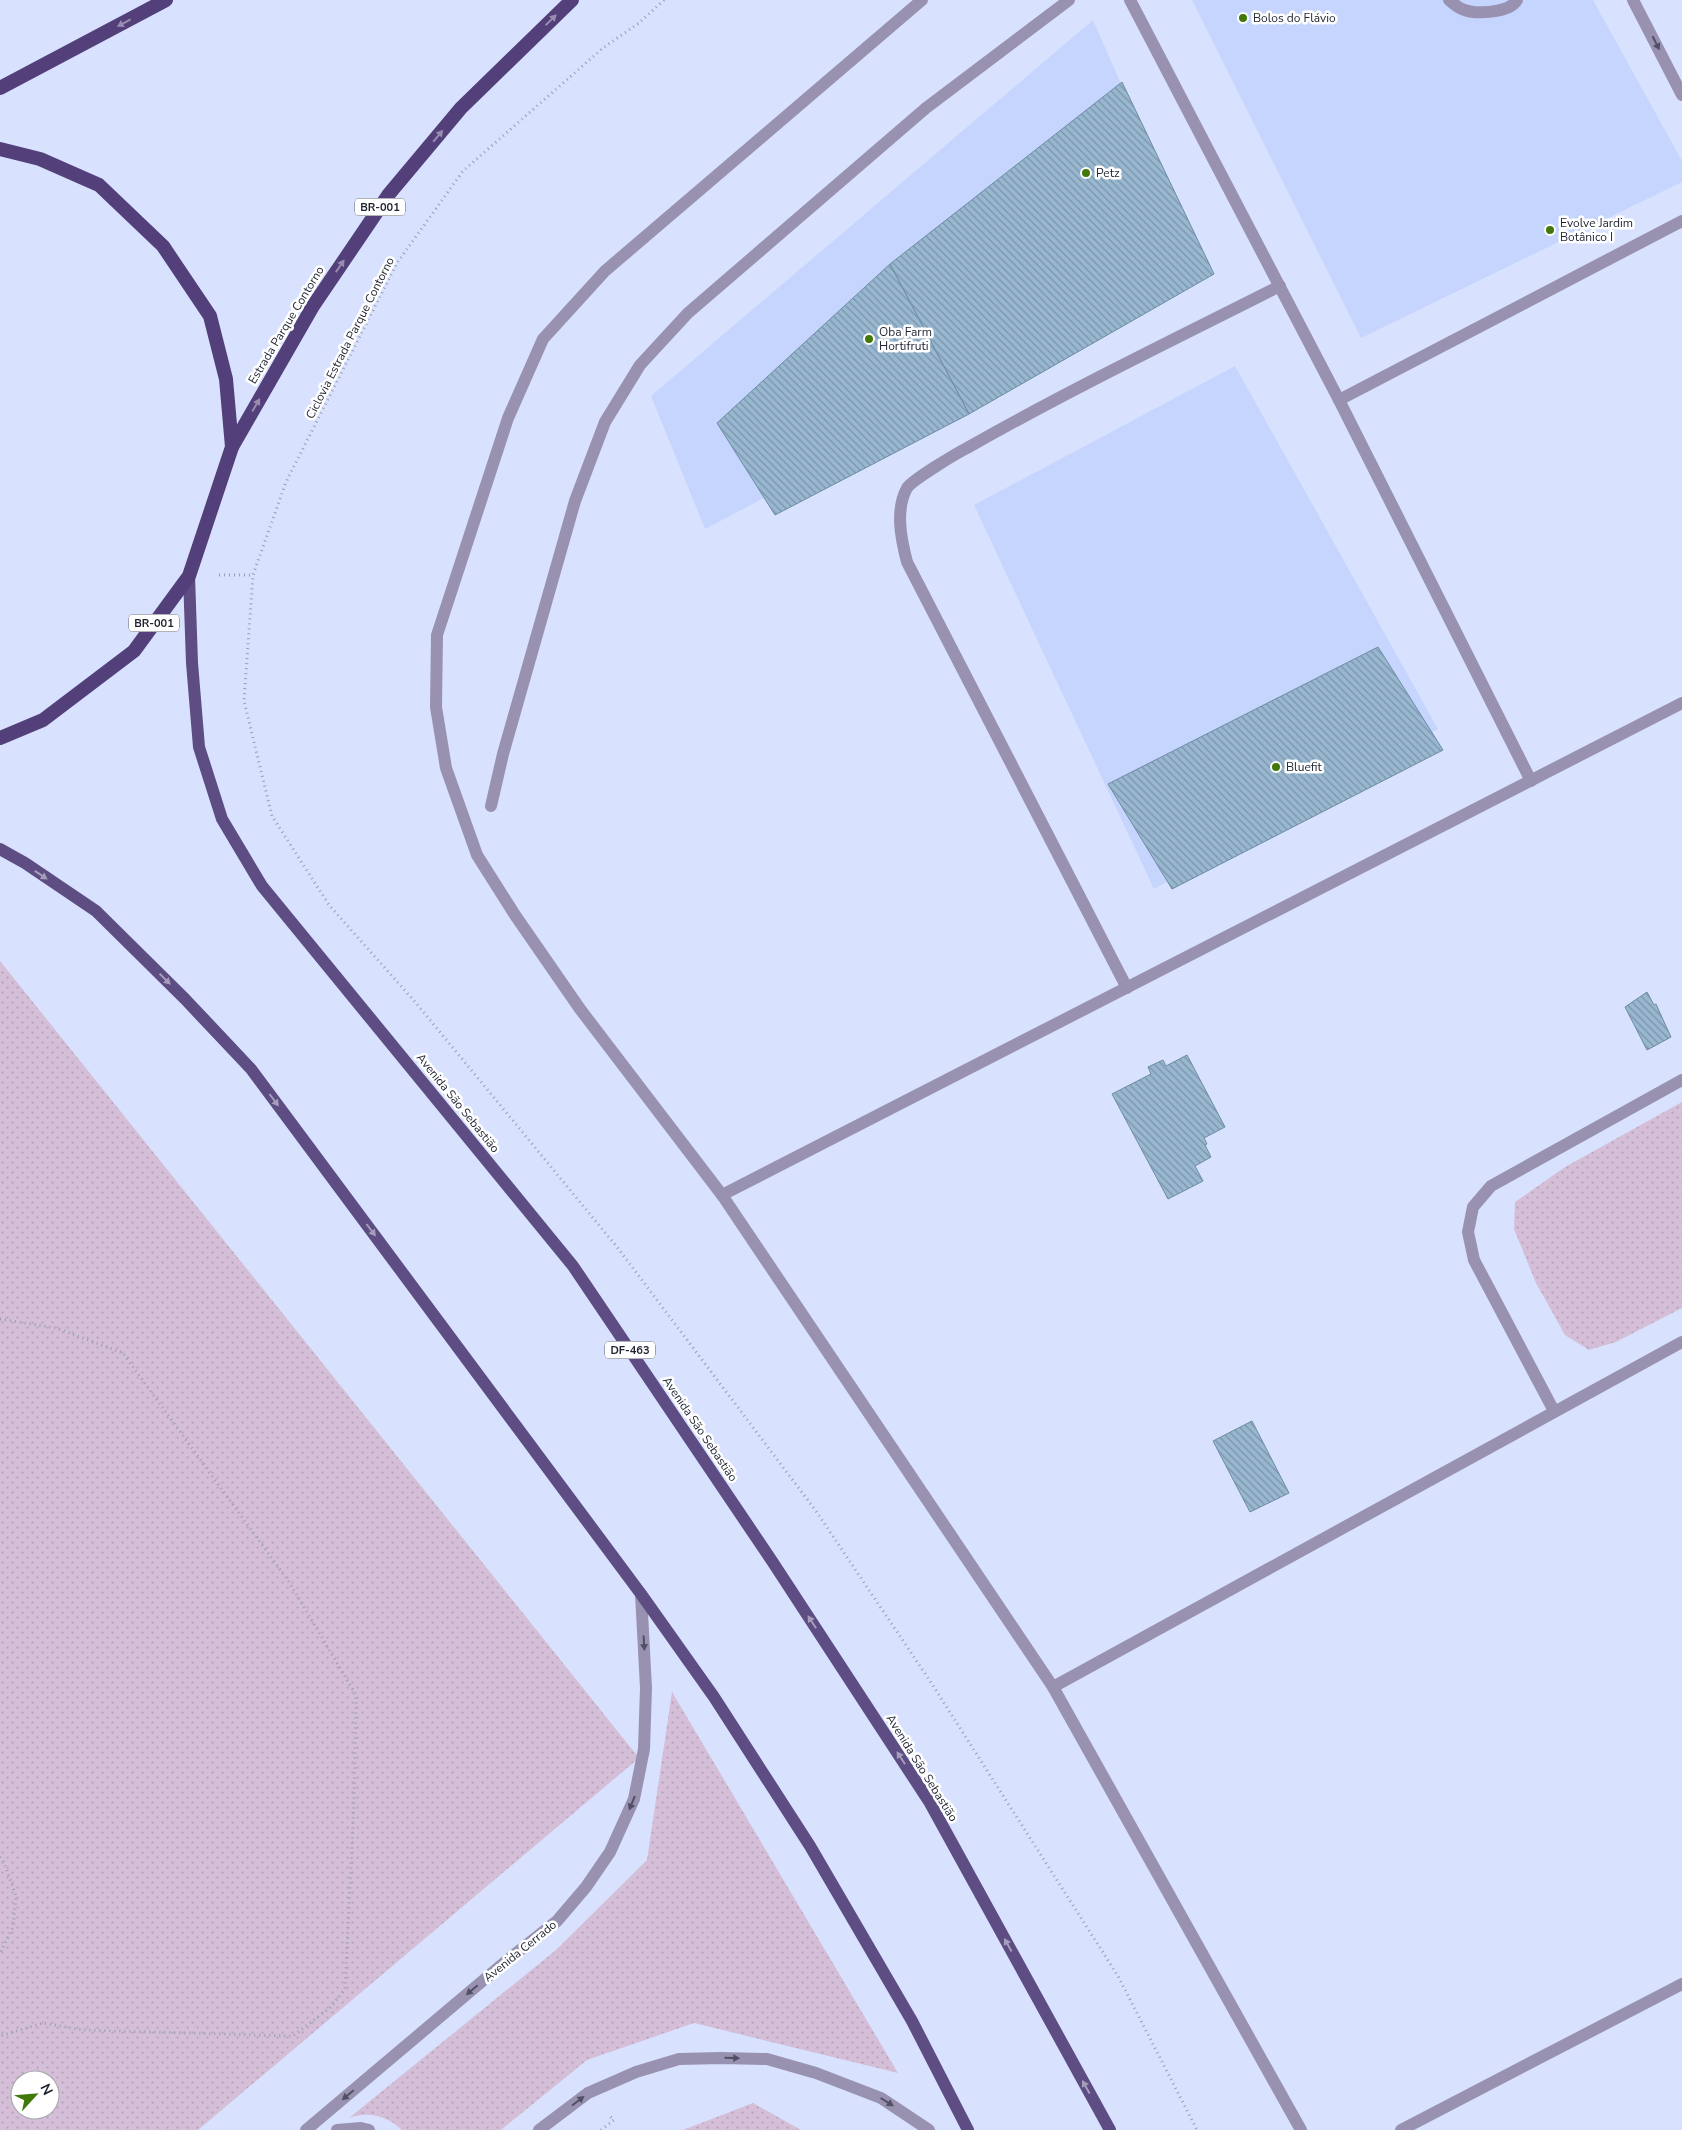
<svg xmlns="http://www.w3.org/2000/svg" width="1682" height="2130" font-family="'Nunito Sans',sans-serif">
<defs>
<pattern id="grass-dots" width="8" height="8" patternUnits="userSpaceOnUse" patternTransform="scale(1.25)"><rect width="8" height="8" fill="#d5bed7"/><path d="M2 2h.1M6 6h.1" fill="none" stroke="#b6a3b9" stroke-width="1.8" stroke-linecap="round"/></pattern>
<pattern id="building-back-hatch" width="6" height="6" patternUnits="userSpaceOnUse" patternTransform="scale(1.25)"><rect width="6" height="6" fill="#98b7d0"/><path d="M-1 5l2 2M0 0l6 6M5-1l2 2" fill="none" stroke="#7b94a9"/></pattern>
</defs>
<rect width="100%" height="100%" fill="#d8e2fe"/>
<g fill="#c6d5fe">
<path d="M1192,0H1593L1682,161V182L1361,338Z"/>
<path d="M1093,20L1202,268L705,529L651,396Z"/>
<path d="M1235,366L1438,729L1154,889L974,505Z"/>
</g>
<g fill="url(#grass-dots)" fill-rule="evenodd">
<path d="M0,961L639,1758L198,2130H0ZM20,2080H50V2110H20Z"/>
<path d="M1682,1102V1308L1616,1342L1589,1350L1565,1335L1536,1283L1514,1229L1515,1202L1565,1167Z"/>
<path d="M672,1692L898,2073L694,2023L587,2060L501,2130H402C387,2116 369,2111 349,2118L556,1950L647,1860Z"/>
<path d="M753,2103L801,2130H683Z"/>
</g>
<g fill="url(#building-back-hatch)" stroke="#6d8ca4">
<path d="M1122,82L1214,274L969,414L890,264Z"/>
<path d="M890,264L969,414L775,515L717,423Z"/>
<path d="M1378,647L1443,750L1172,889L1108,784Z"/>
<path d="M1647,992L1654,1005L1656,1004L1660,1013L1671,1037L1647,1050L1625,1007Z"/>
<path d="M1187,1055L1225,1127L1204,1138L1207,1144L1205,1145L1211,1157L1195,1166L1203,1181L1168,1199L1112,1094L1151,1074L1148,1067L1163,1060L1166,1066Z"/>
<path d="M1252,1421L1289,1493L1250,1512L1213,1441Z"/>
</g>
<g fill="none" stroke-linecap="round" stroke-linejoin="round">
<g stroke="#979fb5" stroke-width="3" stroke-dasharray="1 4" stroke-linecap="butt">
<path d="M664,0L639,23L603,48L463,171L397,263L286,482L253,575L244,701L272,816L329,905L416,1003L617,1247L816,1511L930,1681L1118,1976L1197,2130"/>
<path d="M219,575H253"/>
<path d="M0,1319L56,1328L123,1353L289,1582L356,1695L354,1804L345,1989L331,2007L293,2036L83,2030L43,2023L0,2036"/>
<path d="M0,1857L4,1862L16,1896L13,1927L0,1953"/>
<path d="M601,2130L614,2120L608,2114"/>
</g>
<g stroke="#9991b0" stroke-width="12">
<path d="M1130,0L1339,400L1531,781"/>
<path d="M1449,0C1453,3 1457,7 1462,9C1475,15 1509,13 1517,0"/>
<path d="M1339,400L1682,221"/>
<path d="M491,806L503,754L575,501L605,422L640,365L688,313L926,108L1069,0"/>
<path d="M1127,988L907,562C901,539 895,510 907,488C912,480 957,453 967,448C1069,390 1175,339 1280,286"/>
</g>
<g stroke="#9991b0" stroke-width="12">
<path d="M1554,1411L1474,1260L1468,1232L1473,1207L1491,1186L1682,1080"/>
<path d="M1053,1687L1682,1342"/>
<path d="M306,2130L505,1962L557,1921L586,1887L610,1852L634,1799L644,1749L646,1688L641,1594"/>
<path d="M337,2130L361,2128L369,2130"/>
<path d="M539,2130L588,2093L636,2072L679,2059L721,2058L767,2059L816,2073L881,2098L929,2130"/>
<path d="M1401,2130L1682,1984"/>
</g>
<g stroke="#9991b0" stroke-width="12">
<path d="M922,0L605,271L543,339L508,418L437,635L436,707L446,768L477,855L515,915L580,1009L722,1195L1053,1687L1301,2130"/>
<path d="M1633,0L1682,95"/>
<path d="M722,1195L1682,703"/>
</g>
<g stroke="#5d4d83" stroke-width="12">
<path d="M189,576L192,663L199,747L222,819L262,886L573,1266L772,1561L930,1803L1110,2130"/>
<path d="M0,849L25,863L96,911L185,999L251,1069L641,1594L714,1697L810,1846L912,2021L968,2130"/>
</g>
<g stroke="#53407a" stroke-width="14">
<path d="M0,88L166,0"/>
<path d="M0,149L40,159L99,185L163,246L210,316L226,379L232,447L189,576L134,651L43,720L0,738"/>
<path d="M232,447L313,306L389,194L461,108L572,0"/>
</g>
</g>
<defs><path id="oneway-solid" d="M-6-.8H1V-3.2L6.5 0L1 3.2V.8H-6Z" transform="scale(1.25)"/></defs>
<g fill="#988caf">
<use href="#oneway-solid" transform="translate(551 20) rotate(-44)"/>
<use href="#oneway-solid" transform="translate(124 23) rotate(152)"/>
<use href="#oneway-solid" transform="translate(438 136) rotate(-50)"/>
<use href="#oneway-solid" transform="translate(340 266) rotate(-56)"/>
<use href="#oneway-solid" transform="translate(256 405) rotate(-60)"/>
</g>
<g fill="#504f63">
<use href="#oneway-solid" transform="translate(1656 43) rotate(63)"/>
<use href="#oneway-solid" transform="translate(644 1643) rotate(87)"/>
<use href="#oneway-solid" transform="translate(632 1803) rotate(112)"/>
<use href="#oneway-solid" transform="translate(472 1990) rotate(140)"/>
<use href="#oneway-solid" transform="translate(732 2058) rotate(1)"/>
<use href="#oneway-solid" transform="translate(348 2095) rotate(140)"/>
<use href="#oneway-solid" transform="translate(578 2101) rotate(-37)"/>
<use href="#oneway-solid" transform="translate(887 2102) rotate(32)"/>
</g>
<g fill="#a69dbb">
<use href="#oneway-solid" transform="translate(41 875) rotate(34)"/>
<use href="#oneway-solid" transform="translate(165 979) rotate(44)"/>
<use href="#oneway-solid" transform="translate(274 1100) rotate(53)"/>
<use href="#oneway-solid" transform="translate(371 1230) rotate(53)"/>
<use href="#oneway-solid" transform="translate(812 1622) rotate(-123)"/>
<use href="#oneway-solid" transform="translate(901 1758) rotate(-123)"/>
<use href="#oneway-solid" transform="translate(1008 1945) rotate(-119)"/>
<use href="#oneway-solid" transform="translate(1086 2087) rotate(-119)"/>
</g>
<g fill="#42780a" stroke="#fff" stroke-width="2">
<circle cx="1243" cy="18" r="5"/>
<circle cx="1086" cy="173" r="5"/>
<circle cx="1550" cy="230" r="5"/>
<circle cx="869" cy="339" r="5"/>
<circle cx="1276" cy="767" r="5"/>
</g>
<g text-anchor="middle" stroke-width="5" stroke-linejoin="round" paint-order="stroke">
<g fill="#fff" stroke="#62656e" stroke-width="1">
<rect x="355" y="198.5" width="50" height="17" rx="4"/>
<rect x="129" y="614.5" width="50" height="17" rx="4"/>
<rect x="605" y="1341.5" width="50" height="17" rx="4"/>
</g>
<g font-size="11" font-weight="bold" fill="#1f2330">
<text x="380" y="211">BR-001</text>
<text x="154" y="627">BR-001</text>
<text x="630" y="1354">DF-463</text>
</g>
<g font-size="12" fill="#1f2330" stroke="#fff" text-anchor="start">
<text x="1253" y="22">Bolos do Flávio</text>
<text x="1096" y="177">Petz</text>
<text x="1560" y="227">Evolve Jardim<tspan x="1560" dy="14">Botânico I</tspan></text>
<text x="879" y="336">Oba Farm<tspan x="879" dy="14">Hortifruti</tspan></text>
<text x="1286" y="771">Bluefit</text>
</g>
<g font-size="12" fill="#1f2330" stroke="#fff">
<text transform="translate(286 325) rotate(-59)" y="4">Estrada Parque Contorno</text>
<text transform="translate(350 338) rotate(-63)" y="4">Ciclovia Estrada Parque Contorno</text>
<text transform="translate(458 1103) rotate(51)" y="4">Avenida São Sebastião</text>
<text transform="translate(700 1429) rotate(56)" y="4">Avenida São Sebastião</text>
<text transform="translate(922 1768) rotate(58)" y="4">Avenida São Sebastião</text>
<text transform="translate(520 1951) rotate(-39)" y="4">Avenida Cerrado</text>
</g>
</g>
<g transform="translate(35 2095) rotate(64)"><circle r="24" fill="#ffffff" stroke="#a5a7ac"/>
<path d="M0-4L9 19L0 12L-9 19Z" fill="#42780a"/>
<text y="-8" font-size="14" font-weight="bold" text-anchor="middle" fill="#1f2330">N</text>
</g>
</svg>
